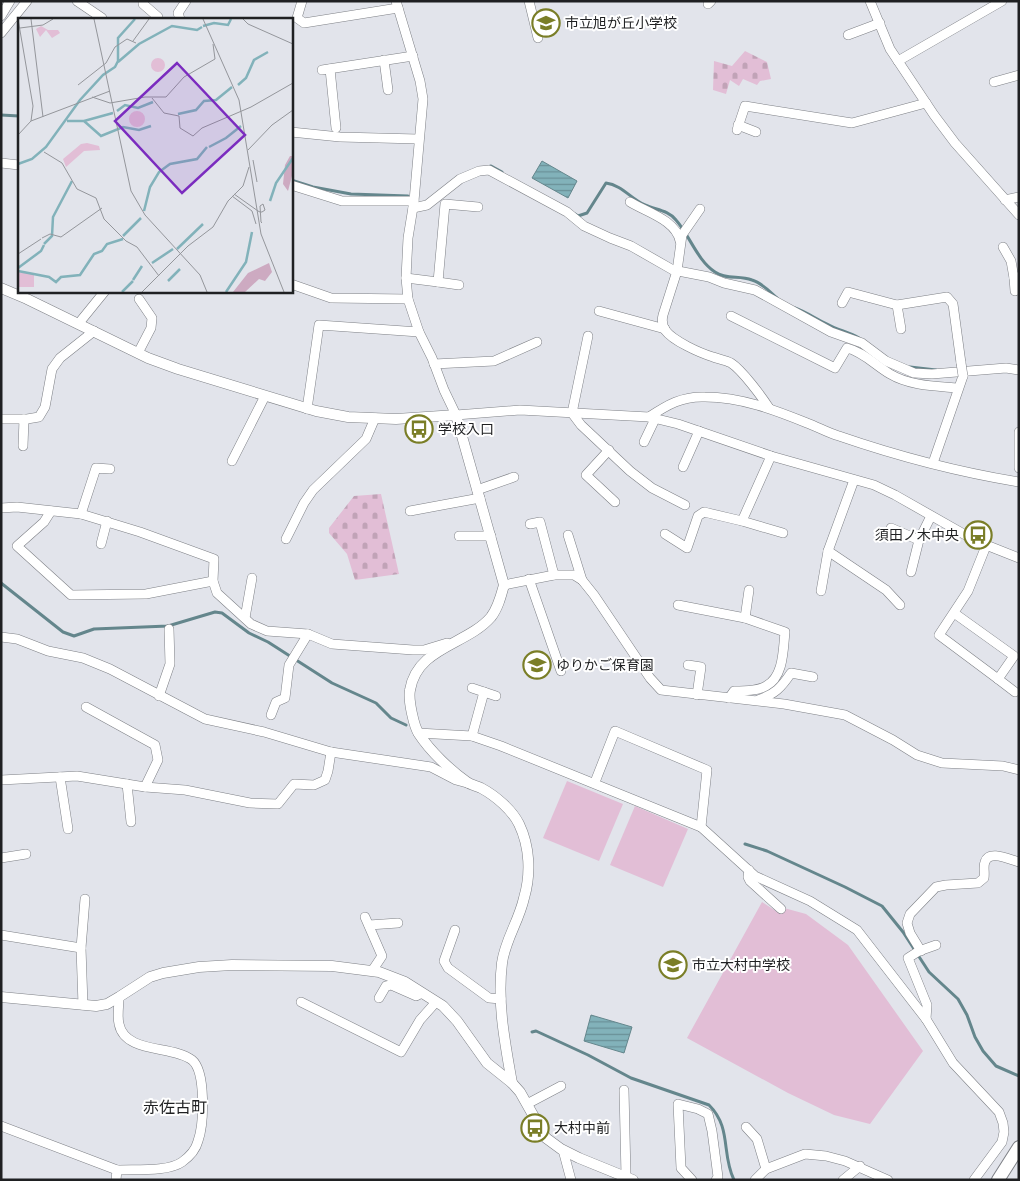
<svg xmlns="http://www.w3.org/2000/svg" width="1020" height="1181" font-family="Overpass,'Noto Sans JP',sans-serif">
<defs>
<pattern id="cemetery-stones" width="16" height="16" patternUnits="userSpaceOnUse" patternTransform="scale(1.25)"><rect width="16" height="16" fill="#e2bed6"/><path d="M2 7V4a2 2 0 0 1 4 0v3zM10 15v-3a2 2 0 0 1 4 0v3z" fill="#c1a3b7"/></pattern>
<pattern id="water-rules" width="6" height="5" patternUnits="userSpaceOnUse" patternTransform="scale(1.25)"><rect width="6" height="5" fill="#82b2ba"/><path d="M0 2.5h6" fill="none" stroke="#6a9097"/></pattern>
</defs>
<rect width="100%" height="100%" fill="#e2e4eb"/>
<g fill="url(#cemetery-stones)">
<path d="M745,51L767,62L771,79L760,81L757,85L743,79L739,86L730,80L726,94L713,90L714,61L732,66Z"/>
<path d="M381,494L399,574L355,580L347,554L329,533V528L354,496Z"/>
</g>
<g fill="#e2bed6">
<path d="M567,781L623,804L599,861L543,838Z"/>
<path d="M635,806L688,829L663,887L610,865Z"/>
<path d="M762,902L779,913L784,908L806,914L848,945L923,1051L870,1124L834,1115L788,1093L687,1038Z"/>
</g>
<g fill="url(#water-rules)" stroke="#64868c">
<path d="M542,161L577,181L568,198L532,178Z"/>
<path d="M591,1015L632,1027L624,1053L584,1041Z"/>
</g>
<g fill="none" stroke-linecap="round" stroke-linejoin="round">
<g stroke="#64868c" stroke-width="3">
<path d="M1,115L19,116"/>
<path d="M488,167L491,166L502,172"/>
<path d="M291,180L313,187L351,194L408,196"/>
<path d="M575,214L578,216L587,213L606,183C622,185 631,199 645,205C656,210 668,210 676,220C690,236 697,260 715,272C727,280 739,275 752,280C762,283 769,291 777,298"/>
<path d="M795,308C806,312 816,319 827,324C837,330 849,332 859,338"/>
<path d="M910,367L936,370"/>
<path d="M1,583L63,632L74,636L94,629L168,626L215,612L222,613L249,633L268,642L332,683L376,703L391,718L406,725"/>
<path d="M745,844L767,851L845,887L882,906L903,932L929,972L958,999L967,1015L975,1037L983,1051L996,1066L1019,1076"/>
<path d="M532,1032L536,1031L588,1055L631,1078L709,1105C732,1128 721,1153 734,1180"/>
</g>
<g stroke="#7e8086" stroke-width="10">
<g id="minor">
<path d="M77,1L102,18"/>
<path d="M143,1V4L158,17"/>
<path d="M302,1L297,18L304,23L398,8"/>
<path d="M396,1L420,81L423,99L414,201L408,238L406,278L408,299L419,332L432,358L444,390L456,415L520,410L649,417L678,424L771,456L874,485L895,495L976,541L1019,558"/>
<path d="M529,1L538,38"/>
<path d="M870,1L890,49L934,115L955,143L1019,215"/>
<path d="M708,4L711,1"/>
<path d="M1,16L10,1"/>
<path d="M180,19L178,13L186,1"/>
<path d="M1,33L27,1"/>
<path d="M848,35L880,23"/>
<path d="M384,60L388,90"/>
<path d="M898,61L1002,1"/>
<path d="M330,69L336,128"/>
<path d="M322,70L413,56"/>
<path d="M994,82L1019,75"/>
<path d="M738,125L756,132"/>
<path d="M737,130L745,106L852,123L926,103"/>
<path d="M291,132L340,137L418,139"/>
<path d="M1,163L19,165"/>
<path d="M291,185L342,201H414"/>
<path d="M1005,200L1019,197"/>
<path d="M630,202C646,212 676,220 680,241"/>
<path d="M413,208L427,205L460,179L479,171L489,170L567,212L584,226L610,238L631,246L673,270L709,277L724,283L755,290L831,332L862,343L886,361L914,373L932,374L1006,368L1019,370"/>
<path d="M700,209L682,235L677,271L663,315C662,319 662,325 665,330C673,341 700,353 713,357C718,359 726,360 731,363C742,370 762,397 769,408"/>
<path d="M1003,247L1011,261L1014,278L1019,277"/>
<path d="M406,278L438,282L445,204L478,207"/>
<path d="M1014,278L1015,291"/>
<path d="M438,282L459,285"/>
<path d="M291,284L331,298L408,299"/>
<path d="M842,303L848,292L897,305L947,297L953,304L961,363"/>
<path d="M897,305L901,329"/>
<path d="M599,311L665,329"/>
<path d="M731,316L835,368L847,348C863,352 875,365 890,374C910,386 936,386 958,388"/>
<path d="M79,323L105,291"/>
<path d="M138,353L151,328L152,318L139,299"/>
<path d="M434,364L494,361L537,342"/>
<path d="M307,409L319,325L419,332"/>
<path d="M572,413L581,425L630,471L652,488L685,505"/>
<path d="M572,413L588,336"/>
<path d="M649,417C667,405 682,396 705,397C741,397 775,410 807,423C818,427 828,433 839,436C897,456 958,472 1019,482"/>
<path d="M1,419H27L39,417L45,407L52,369L60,358L94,331"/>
<path d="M1019,432V468"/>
<path d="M644,442L655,419"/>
<path d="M23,446L24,419"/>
<path d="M609,450L586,475L615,502"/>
<path d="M232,461L265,396"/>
<path d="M933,463L963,376"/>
<path d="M683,467L699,431"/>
<path d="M477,490L514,477"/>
<path d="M1,508L17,507L81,514L140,532L214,559L213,581L217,593L251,624L267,631L308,634L332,644L413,650H424L447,643"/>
<path d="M51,511L44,522L17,546L71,595L146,594L213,581"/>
<path d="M410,511L480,498"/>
<path d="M81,514L96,468L110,469"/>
<path d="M742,521L771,456"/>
<path d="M530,524L540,522L554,575"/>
<path d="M891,528L919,540L931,516"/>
<path d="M665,534L687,548L698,516L704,512L742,521L783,533"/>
<path d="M568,535L582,580"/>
<path d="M459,536H491"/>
<path d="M286,539L304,503L313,490L366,439L375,418"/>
<path d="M101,544L107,521"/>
<path d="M828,551L886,590L900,605"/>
<path d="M911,572L919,540"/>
<path d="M529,579L561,671"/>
<path d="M504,585L554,575H574L582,580L594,595L650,678L661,690L784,704L845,715L893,740L917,755L942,763L1003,766L1019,770"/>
<path d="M821,591L828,551L854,480"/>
<path d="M678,605L745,618L785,632C783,649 784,677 766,686C758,691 744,691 734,691L729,698"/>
<path d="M954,613L1014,656L998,679L939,635L968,591L986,546"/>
<path d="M245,618L252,578"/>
<path d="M745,618L749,590"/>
<path d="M1,637L17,639L48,651L83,658L110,669L205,719L264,732L331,752L431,767L456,780L467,783"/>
<path d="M688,665L701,667L697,695"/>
<path d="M998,679L1015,692"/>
<path d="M484,692L496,696"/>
<path d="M159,696L170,664L169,629"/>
<path d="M758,700C775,694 781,688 791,673L813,677"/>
<path d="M86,707L155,745L158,760L145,787"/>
<path d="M271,715L276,702L285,698L289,665L308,634"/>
<path d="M418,733L472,736L501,746L701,827L755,876L810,901L857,930L926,1019L953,1063L999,1112L1003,1123L1004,1132L1002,1142L974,1180"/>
<path d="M472,736L484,692L472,688"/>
<path d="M60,777L68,829"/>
<path d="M1,780L77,776L145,787L185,790L250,803L278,804L294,784L314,785L325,780L328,771L331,752"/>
<path d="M595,782L615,731L707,770L701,827"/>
<path d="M127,784L131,822"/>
<path d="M1,858L26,854"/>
<path d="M749,870L748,877L750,881L781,909"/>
<path d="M365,917L382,956L372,971"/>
<path d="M369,925L398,923"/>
<path d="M455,930L444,961L448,968L489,998L501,999"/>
<path d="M1,935L81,948"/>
<path d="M921,951L910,933L907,923L910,914L936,887L946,885L978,883L984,878C985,873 983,866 985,862C989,849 1010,860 1019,862"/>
<path d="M379,998L386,986L391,985L416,996L422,993"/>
<path d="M301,1002L401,1052L420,1020L436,1002"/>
<path d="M83,1005L81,948L85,899"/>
<path d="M926,1019L927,1005L908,958L919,951L936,945"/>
<path d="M624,1090L626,1176"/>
<path d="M527,1104L561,1086"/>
<path d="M1,1126L117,1170"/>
<path d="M746,1127L757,1139L766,1169"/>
<path d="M563,1150L571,1180"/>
<path d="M116,1180L117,1170C135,1169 168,1172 182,1162C189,1157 196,1149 198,1141C204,1124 206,1071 192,1060C173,1045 125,1054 119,1024C117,1016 119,1006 119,997"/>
<path d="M692,1180L681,1168L678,1104L698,1109L708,1114L712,1131L718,1177L716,1180"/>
<path d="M755,1180L766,1169L805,1154L826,1156L845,1161L888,1180"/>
<path d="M843,1180L860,1166"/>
</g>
</g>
<g stroke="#7e8086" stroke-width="11">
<g id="tertiary">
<path d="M1,288L27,299L148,358L178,369L316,411L348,417L396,419L456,415L504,585C501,596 498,608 491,617C467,645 417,647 410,690C408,700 414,727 419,734C430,751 451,771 467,782C471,785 477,786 481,788C496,796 512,810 519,824C530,847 531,874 524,898C519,921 505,940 502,963C497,1003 505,1043 512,1083"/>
<path d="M1,997L96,1006L107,1004L119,997L150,977L163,973L199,967L232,965L332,966L379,972L405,982L443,1006L457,1021L487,1063L512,1083L520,1092L546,1138L561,1149L579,1158L633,1180"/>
</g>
</g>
<g stroke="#7e8086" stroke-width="14">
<path id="secondary" d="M998,1180L1019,1147"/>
</g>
<use href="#minor" stroke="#fff" stroke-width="9"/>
<use href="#tertiary" stroke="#fff" stroke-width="10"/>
<use href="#secondary" stroke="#fff" stroke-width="12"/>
<g stroke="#7e8086" stroke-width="10" stroke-linecap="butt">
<path id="minor-bridge" d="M961,363L963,376"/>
</g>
<use href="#minor-bridge" stroke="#fff" stroke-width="9"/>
</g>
<defs>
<g id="school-ring" transform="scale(1.4375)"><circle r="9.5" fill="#fff" stroke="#7a7e27" stroke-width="1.5"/><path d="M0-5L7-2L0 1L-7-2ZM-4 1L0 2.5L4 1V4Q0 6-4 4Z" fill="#7a7e27"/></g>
<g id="bus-ring" transform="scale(1.4375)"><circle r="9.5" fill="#fff" stroke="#7a7e27" stroke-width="1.5"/><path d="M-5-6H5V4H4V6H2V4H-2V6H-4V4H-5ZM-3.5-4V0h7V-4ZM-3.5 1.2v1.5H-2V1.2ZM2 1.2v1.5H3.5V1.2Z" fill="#7a7e27"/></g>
</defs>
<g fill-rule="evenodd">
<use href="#school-ring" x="546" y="23"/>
<use href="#bus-ring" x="419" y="429"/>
<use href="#bus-ring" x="978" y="535"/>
<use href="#school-ring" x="537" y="665"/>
<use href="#school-ring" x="673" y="965"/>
<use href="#bus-ring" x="535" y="1128"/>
</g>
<g text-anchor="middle" stroke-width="4" stroke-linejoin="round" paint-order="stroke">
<g font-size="14" fill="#1f2022" stroke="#fff" text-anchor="start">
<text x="565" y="28">市立旭が丘小学校</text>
<text x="438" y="434">学校入口</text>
<text x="959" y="540" text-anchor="end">須田ノ木中央</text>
<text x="556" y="670">ゆりかご保育園</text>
<text x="692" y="970">市立大村中学校</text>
<text x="554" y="1133">大村中前</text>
</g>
<g font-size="16" fill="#1f2022" stroke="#fff">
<text x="175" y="1113">赤佐古町</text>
</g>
</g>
<g transform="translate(18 18)">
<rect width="275" height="275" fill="#e2e4eb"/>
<path d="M272,138H275V154L270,173L265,166L267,147ZM251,245L254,254L247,263L241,261L227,274H215L230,255Z" fill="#cdaac1"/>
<path d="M23,8L30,12H40L42,15L34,20L28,12L22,19L18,11ZM133 47a7 7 0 1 1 14 0a7 7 0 1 1-14 0ZM69,125L81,128L82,132L66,133L48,149L45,141L63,126Z" fill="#e2bed6"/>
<path d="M111 101a8 8 0 1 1 16 0a8 8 0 1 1-16 0ZM0,254L16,256V269H1Z" fill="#e2bed6"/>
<path fill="none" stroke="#82b2ba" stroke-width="2.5" d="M185,8L196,5L210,7L213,1M100,44L121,26L154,8L179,12L184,9M220,67L228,60L236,42L250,34M99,93L107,87L120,90L135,84M160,96L178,92L186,83L198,82L214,69M49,103H66L95,95M66,103L83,118L105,109L121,112L133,108M191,129L208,120L223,108M0,146L14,141L28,129L62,82L85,57L97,49L100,43V20L117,1M252,183L258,165L275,140M126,193L132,169L141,154L152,146L179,141L189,129M105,218L123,200M26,226L34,218L35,199L54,163M159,231L185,206M134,245L155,231M0,250L23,233L26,227M0,253L31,259L38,264L43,259L62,257L76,236L84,233L89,226L105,221M115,262L124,248M150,263L162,251M104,274L115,263M208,274L228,244L234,214"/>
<path fill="none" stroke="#94969b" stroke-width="1" d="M13,1L25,99M76,1L113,173L127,197L182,257L189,274M185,1L221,82L243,216L266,274M225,1L230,6L275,26M2,10L25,7L35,1M115,23L131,1M60,67L88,45L97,29L109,21L118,25M74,79L92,85L127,79H148L166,59L197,41L195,26M134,80L146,95L161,98L162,110L175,118L184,110L233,89L275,65M13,103L92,73M0,117L13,103L15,88L0,1M230,132L254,107L275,92M26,134L44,145L59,171L78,180L86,201L108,223L119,229L141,258M235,142L239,164M216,176L240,193L242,194H244L247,192L245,186L242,188L243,204L244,205M214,178L234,193L238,206M24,220L32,216L43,219L84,190M0,236L23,221M124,274L170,228L195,209L210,183L225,168L231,149"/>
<path fill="#7b2cbf" fill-opacity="0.15" stroke="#7b2cbf" stroke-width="2.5" d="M159,45L227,117L164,175L97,103Z"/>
<rect width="275" height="275" fill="none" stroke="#1f2022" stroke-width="2.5"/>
</g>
<rect width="1020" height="1181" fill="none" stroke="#1f2022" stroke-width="5"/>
</svg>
